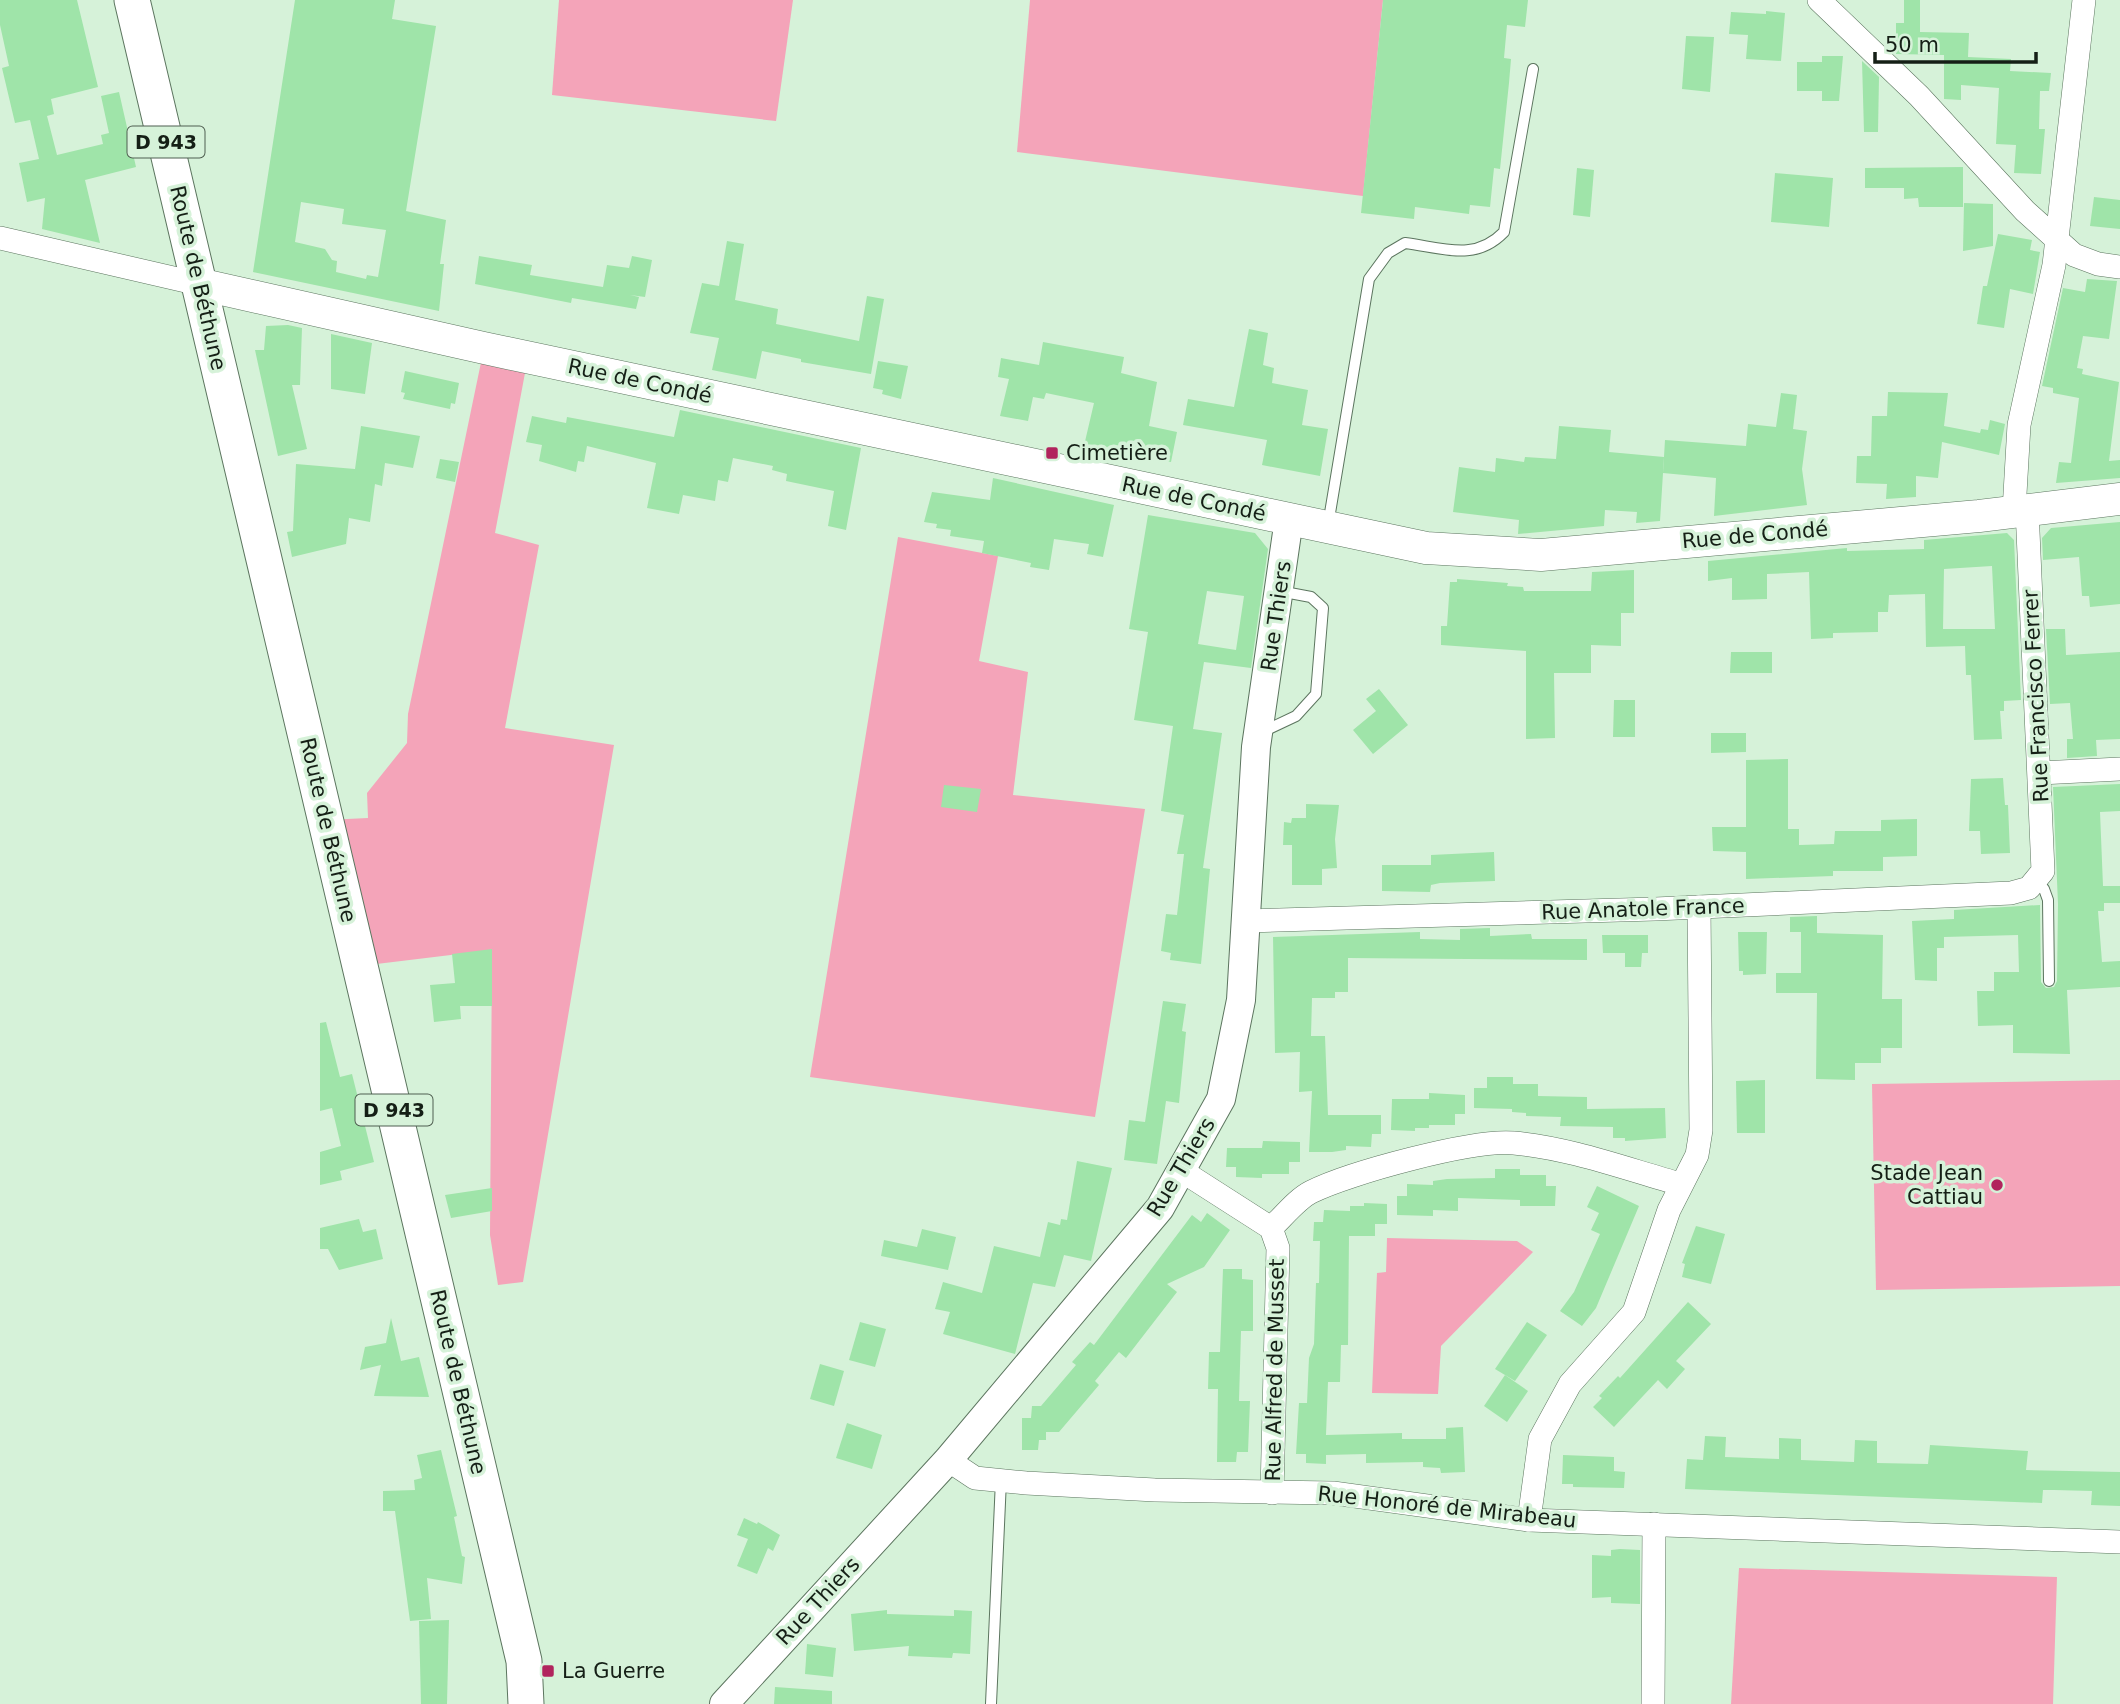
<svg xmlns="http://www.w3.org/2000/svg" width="2120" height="1704" font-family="'DejaVu Sans',sans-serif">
<rect width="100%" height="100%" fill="#d6f2d9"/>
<g fill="#f4a4b9">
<path d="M559,0H793L776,121L552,95Z"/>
<path d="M1030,0H1383L1363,196L1017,152Z"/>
<path d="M484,348L528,357L495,533L539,545L505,728L614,745L523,1282L498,1285L490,1235L492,950L360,966L326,820L368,818L367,793L407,743L408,714Z"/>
<path d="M898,537L998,556L979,661L1028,672L1013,795L1145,809L1095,1117L810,1077Z"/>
<path d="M2120,1080V1286L1876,1290L1872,1084Z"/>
<path d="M1387,1238L1517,1241L1533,1252L1441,1346L1438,1394L1372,1393L1377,1273L1386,1272Z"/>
<path d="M1739,1568L2057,1577L2053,1704H1731Z"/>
</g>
<g fill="#9fe4a9" fill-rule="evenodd">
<path d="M0,0H77L98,87L51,99L54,114L47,116L57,155L103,144L101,135L109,133L101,96L119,92L136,167L85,180L100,243L42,229L45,198L27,202L19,163L39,159L30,120L15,123L2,68L9,66L0,25Z"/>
<path d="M295,0H395L392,19L436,26L406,211L446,220L440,264H444L439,311L253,272ZM301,202L344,209L342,224L386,230L378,277L367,275L366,279L336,272L337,261L332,260L325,249L295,242Z"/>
<path d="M1383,0H1528L1525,27L1507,25L1504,58L1511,59L1509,83L1500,169L1494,168L1490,207L1470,205L1469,214L1415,207L1414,219L1361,213Z"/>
<path d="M1904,0H1920V32L1969,33L1968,57L2011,59L2010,71L2051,73L2049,91H2040L2039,129H2045L2041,174L2014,173L2016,145L1996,144L1999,88L1961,85V100L1944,99V55L1896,54V23H1904Z"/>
<path d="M1766,11L1785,13L1781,61L1746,59L1748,35L1729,34L1731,12L1766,14Z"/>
<path d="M1686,36L1714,37L1710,92L1682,89Z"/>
<path d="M1822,56H1843L1839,101H1822V91H1797V62H1822Z"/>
<path d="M1862,61L1879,77L1878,132H1864Z"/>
<path d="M1963,167V207H1919L1918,198L1904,199V188H1865V168Z"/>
<path d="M1577,168L1594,170L1590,217L1573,215Z"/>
<path d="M1775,173L1833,178L1829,227L1771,222Z"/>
<path d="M2094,197L2120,200V229L2090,226Z"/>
<path d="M1964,203L1993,204V246L1963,251Z"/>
<path d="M1998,234L2032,240L2030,250L2040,252L2033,294L2010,289L2004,328L1977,324L1983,286H1987Z"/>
<path d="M727,241L744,244L735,300L778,309L776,324L859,341L867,296L884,299L871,374L801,362V359L762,351L756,379L712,370L719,338L690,333L702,283L719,286Z"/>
<path d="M479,256L532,265L530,275L603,287L607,265L629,268L632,256L652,260L645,297L630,295L639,297L636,309L572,298L571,303L475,284Z"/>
<path d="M2087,279L2117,281L2109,339L2083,336L2077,368L2083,369L2082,374L2119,382L2109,461L2120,460V478L2056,483L2059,462L2071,463L2079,398L2053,393V388L2042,386L2063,288L2085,292Z"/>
<path d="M288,325L302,328L300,385H292L307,449L278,456L255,350H264L266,326Z"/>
<path d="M1249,329L1268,333L1263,365L1274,368L1272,383L1308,390L1302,425L1328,429L1320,476L1262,465L1267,440L1183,425L1188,399L1234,407Z"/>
<path d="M331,334L372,343L365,394L331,389Z"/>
<path d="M1043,342L1124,357L1121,373L1157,382L1149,426L1177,432L1171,462L1128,454L1127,460L1083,450L1094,403L1046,393L1044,399L1033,397L1028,421L1000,416L1009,379L998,377L1001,358L1039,365Z"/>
<path d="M878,361L908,366L901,399L882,394L883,390L873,388Z"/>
<path d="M405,371L459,383L455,404L451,403L450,409L403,399L405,393L401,392Z"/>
<path d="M1888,392L1948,393L1944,426L1980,433L1981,429L1988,430L1990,420L2005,424L1999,455L1942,442L1938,478L1916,476V497L1886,499L1887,484L1856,483L1857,456H1871L1872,416H1887Z"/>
<path d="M1781,393L1797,395L1793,429L1807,431L1802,469L1807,505L1714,516L1716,478L1663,473L1665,440L1746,446L1748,424L1776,427Z"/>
<path d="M680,410L861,448L846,530L828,526L834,491L786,481L787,474L772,470L773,466L733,458L728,482L718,480L715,501L683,495L679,514L647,508L656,463L587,446L584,462L578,461L576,472L539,461L542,445L526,442L532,416L566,423L567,417L674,437Z"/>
<path d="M361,426L420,436L413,468L385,463L382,486L375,484L370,522L349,518L346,544L292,557L287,532L293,531L296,464L355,469Z"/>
<path d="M1559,426L1611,430L1609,452L1664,457L1660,521L1636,523L1637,512L1605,510L1604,526L1518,534L1519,520L1453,512L1459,467L1495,472L1496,458L1524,462L1525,457L1556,459Z"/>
<path d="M440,459L459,462L455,482L436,478Z"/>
<path d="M993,478L1114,505L1103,557L1087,554L1089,544L1054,539L1049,570L1030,567L1031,563L982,553L984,541L950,536L951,530L936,528L937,524L924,522L932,492L990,500Z"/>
<path d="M1148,515L1255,533L1268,549L1251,668L1204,662L1193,729L1222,733L1203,868L1210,869L1201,964L1170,960L1171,953L1161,951L1166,914L1177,915L1184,854H1177L1184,815L1161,811L1173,726L1134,720L1148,632L1129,629ZM1207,591L1244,596L1236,650L1198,644Z"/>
<path d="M2120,522V604L2090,607L2089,596H2082L2079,557L2043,560L2042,538L2051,528Z"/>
<path d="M2007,533L2014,540L2021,700L2004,701V711H2000L2002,739L1974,740L1971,675H1966L1965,646L1926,647L1925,594L1889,595L1888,612H1878V632L1833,633V638L1811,639L1809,572L1767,574V599L1732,600V578L1708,581V561L1847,548V551L1924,549V540ZM1992,566L1995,629H1943L1944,569Z"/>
<path d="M1634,570V613H1621V646L1591,645V673H1554L1555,738L1526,739V651L1441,645V626H1447L1450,582H1457V579L1508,583L1507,586L1523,587L1524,591H1591L1592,572Z"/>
<path d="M2046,629H2065L2066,655L2120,652V739L2096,740L2097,756L2067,758V739H2073L2070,703L2050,704Z"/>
<path d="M1731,652H1772V673H1730Z"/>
<path d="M1379,689L1408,725L1373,754L1353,730L1376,711L1366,699Z"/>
<path d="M1614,700H1635V737H1613Z"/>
<path d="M1711,733H1746V752L1711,753Z"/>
<path d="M1788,759V829H1799V845L1834,844L1835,831H1881V820L1917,819V856L1883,857V871H1833V876L1746,879V852L1713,851L1712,827H1746V760Z"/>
<path d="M2003,778L2005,805H2008L2010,853L1981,854L1980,831H1969L1971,779Z"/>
<path d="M2120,784V811L2100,812L2103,886H2120V903H2104V911H2098L2102,962L2120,961V987L2067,990L2070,1054L2013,1053V1025L1978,1026L1977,991H1994V972H2019L2018,935L1944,937V948H1937V981L1915,980L1912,921L1954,919V910L2040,905L2041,982L2046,988L2054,987L2057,981L2058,904L2053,787Z"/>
<path d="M944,785L981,789L977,812L941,807Z"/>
<path d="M1306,804L1339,805L1335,839L1337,868L1322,869V885H1292V845H1283L1284,822L1291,823L1292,818H1306Z"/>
<path d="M1494,852L1495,881L1440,883L1431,885L1430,892L1382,891V865H1431V855Z"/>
<path d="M1817,916V933L1883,935L1882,999H1902V1048H1881V1063H1855V1080L1816,1079L1817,993H1776V973H1801V932H1790V917Z"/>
<path d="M1490,928V936L1531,934L1532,939H1587V960L1348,958V992H1335V998H1312L1311,1036H1325L1328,1115H1381V1134H1372L1371,1147L1346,1146V1150L1332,1152H1309L1312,1091L1299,1092L1300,1052L1275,1053L1273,937L1420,932V939L1460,940V929Z"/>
<path d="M1738,932H1767L1766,974L1743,975V971H1739Z"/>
<path d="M1602,935H1648V953H1642L1641,967H1625V953H1603Z"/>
<path d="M492,949V1006H460L461,1019L434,1022L430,985L455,983L452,954Z"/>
<path d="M1163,1001L1186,1004L1182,1031L1186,1032L1179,1103L1166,1101L1157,1164L1124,1160L1129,1120L1145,1122Z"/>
<path d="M326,1022L340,1077L352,1074L374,1162L340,1171L342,1180L320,1185V1152L341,1146L332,1108L320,1111V1023Z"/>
<path d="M1487,1077H1513V1084H1538V1096L1587,1097V1109L1665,1108L1666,1138L1625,1141V1138H1613V1127L1560,1126L1561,1117L1526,1116V1113L1512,1112V1109L1474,1108V1088H1487Z"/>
<path d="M1765,1080V1133H1737L1736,1081Z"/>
<path d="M1429,1093L1465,1095V1114H1455V1125H1429V1128H1415V1131L1391,1130L1392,1099H1429Z"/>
<path d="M1263,1141L1300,1142V1162H1289V1174H1262V1178L1236,1177V1167H1226L1227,1148H1262Z"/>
<path d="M1077,1161L1112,1168L1091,1261L1064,1255L1055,1287L1033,1283L1015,1354L943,1334L950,1312L935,1309L943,1282L982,1293L994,1246L1040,1257L1048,1222L1060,1225L1061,1219L1067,1220Z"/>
<path d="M1495,1169H1520V1175H1546V1186H1556L1555,1206H1520V1200L1458,1198V1211L1433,1210V1216L1397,1215V1196H1407V1184L1433,1185V1181L1447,1179L1495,1178Z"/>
<path d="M1597,1186L1639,1206L1596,1308L1582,1326L1560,1311L1574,1292L1600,1234L1591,1230L1599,1213L1587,1207Z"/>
<path d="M492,1188V1211L451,1218L445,1195Z"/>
<path d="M1364,1203L1387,1204V1224H1375V1236H1349L1348,1345H1341L1340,1382H1328L1326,1435L1402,1433V1439H1446V1428L1463,1427L1465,1472L1441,1473L1440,1468L1423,1467V1462L1366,1463V1454L1326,1455V1464L1306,1463V1454H1296L1299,1403H1307L1309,1358L1314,1344L1316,1283H1319L1320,1241H1313L1314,1222H1323L1324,1210L1350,1211V1206H1364Z"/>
<path d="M1207,1213L1230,1230L1204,1267L1167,1284L1177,1292L1126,1358L1119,1352L1095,1381L1099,1385L1059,1432H1046V1440H1039L1038,1450H1022V1418H1031L1032,1406H1041L1076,1365L1072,1362L1090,1342L1094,1345L1192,1215L1201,1222Z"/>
<path d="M359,1219L363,1232L376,1229L383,1259L339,1270L328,1249H320V1228Z"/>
<path d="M1696,1226L1725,1234L1711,1284L1682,1277L1685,1264L1682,1263Z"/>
<path d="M922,1229L956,1237L948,1270L881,1256L884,1240L917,1247Z"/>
<path d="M1223,1269H1242V1279L1253,1280V1331H1241L1239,1401H1250L1248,1452H1237L1236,1462H1217L1218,1389H1208L1209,1352H1220Z"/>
<path d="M1688,1302L1711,1324L1676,1361L1685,1369L1667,1389L1658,1380L1614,1427L1593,1407L1602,1398L1599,1396L1618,1376L1620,1378Z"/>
<path d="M391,1318L401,1361L419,1357L429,1397L374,1396L381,1365L360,1370L365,1347L386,1343Z"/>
<path d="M860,1322L886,1329L875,1367L849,1360Z"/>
<path d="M1527,1322L1547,1335L1515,1381L1495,1369Z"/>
<path d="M820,1364L844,1371L834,1406L810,1399Z"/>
<path d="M1505,1375L1528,1391L1507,1422L1484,1406Z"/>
<path d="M847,1423L882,1435L872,1469L836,1458Z"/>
<path d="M1705,1436L1726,1437L1725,1457L1779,1459V1438L1801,1439V1460L1854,1462L1855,1440L1877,1441V1463L1928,1464L1930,1445L2028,1451L2026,1470L2120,1472V1506L2091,1505L2092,1491L2054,1490H2043L2042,1503L1685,1489L1687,1459L1703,1460Z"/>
<path d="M441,1450L457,1516L454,1517L462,1556L465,1557L462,1584L427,1578L431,1619L410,1621L395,1511H383V1491L415,1490L414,1480L422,1478L417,1455Z"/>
<path d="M1563,1455L1614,1457V1471L1625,1472L1624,1488L1573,1487V1484H1562Z"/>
<path d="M744,1518L757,1524L758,1522L780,1535L773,1551L768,1548L757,1574L737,1566L748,1539L737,1535Z"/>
<path d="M1620,1549L1640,1550V1604L1611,1603V1597L1592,1598V1555L1611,1556V1550Z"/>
<path d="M887,1610V1614L954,1616V1610L972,1611L970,1654L953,1653L952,1658L908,1656L909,1646L854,1651L851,1614Z"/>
<path d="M449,1620L447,1704H421L419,1621Z"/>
<path d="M807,1644L836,1648L833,1677L805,1674Z"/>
<path d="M775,1687L832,1691V1704H774Z"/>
</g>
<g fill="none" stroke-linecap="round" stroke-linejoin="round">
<g stroke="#5c755f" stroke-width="12">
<g id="service">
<path d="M1328,525L1369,279L1388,253L1405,243C1443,248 1475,262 1504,232L1533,69"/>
<path d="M1260,733L1296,716L1316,694L1323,608L1311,597L1279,591"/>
<path d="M2037,881L2044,889L2048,900L2049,981"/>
<path d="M991,1704L1001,1480"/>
</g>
</g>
<g stroke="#5c755f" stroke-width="24">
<g id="minor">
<path d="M1819,0L1919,96L2025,211L2074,255L2098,264L2120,267"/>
<path d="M0,238L199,284"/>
<path d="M2014,511L2019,425L2054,265L2084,0"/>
<path d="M2040,773L2120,769"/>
<path d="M1247,921L1655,909L2011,893L2029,888L2043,871L2027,509"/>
<path d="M1182,1171L1271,1228L1278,1248L1272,1493"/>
<path d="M1271,1228C1283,1217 1297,1199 1311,1192C1349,1173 1473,1139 1514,1143C1570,1148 1626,1169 1680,1184"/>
<path d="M948,1460L975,1478L1026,1483L1155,1490L1333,1493L1529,1520L2120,1542"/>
<path d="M1529,1520L1540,1439L1570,1384L1634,1312L1669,1210L1697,1155L1701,1130L1699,907"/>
<path d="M1653,1704L1654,1524"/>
</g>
</g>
<g stroke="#5c755f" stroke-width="30">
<path id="tertiary" d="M724,1704L948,1460L1160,1208L1221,1099L1241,1000L1256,747L1289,519"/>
</g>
<g stroke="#5c755f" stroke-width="33">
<path id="secondary" d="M199,284L484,348L1426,548L1541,555L1979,516L2120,499"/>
</g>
<g stroke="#5c755f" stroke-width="37">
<path id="primary" d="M132,0L524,1661L526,1704"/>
</g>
<use href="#service" stroke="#fff" stroke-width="10"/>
<use href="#minor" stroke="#fff" stroke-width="23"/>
<use href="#tertiary" stroke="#fff" stroke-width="28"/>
<use href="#secondary" stroke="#fff" stroke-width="32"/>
<use href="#primary" stroke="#fff" stroke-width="35"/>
</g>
<g fill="#b1245d" stroke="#d6f2d9" stroke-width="2.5">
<rect x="1045" y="446" width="14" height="14" rx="3.5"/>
<circle cx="1997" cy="1185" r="7"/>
<rect x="541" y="1664" width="14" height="14" rx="3.5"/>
</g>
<g text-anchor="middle" stroke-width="7" stroke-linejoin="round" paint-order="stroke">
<g fill="#d6f2d9" stroke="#4f5e50" stroke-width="2">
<rect x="127.5" y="126.5" width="77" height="31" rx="5"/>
<rect x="355.5" y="1094.5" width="77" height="31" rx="5"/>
</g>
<g font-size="19" font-weight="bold" fill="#151f16">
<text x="166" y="149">D 943</text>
<text x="394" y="1117">D 943</text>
</g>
<g font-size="21" fill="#151f16" stroke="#d6f2d9">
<text transform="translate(198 278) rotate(77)" y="7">Route de Béthune</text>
<text transform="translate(640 381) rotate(12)" y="7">Rue de Condé</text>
<text transform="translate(1194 499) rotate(12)" y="7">Rue de Condé</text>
<text transform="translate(1755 535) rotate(-5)" y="7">Rue de Condé</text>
<text transform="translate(1276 616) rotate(-82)" y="7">Rue Thiers</text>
<text transform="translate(2036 696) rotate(-93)" y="7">Rue Francisco Ferrer</text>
<text transform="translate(328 830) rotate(77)" y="7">Route de Béthune</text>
<text transform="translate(1643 909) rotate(-2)" y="7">Rue Anatole France</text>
<text transform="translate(1181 1167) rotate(-59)" y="7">Rue Thiers</text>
<text transform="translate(1275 1370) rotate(-89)" y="7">Rue Alfred de Musset</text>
<text transform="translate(458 1382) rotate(77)" y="7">Route de Béthune</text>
<text transform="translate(1447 1507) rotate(6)" y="7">Rue Honoré de Mirabeau</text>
<text transform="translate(818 1601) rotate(-47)" y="7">Rue Thiers</text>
</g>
<g font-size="21" fill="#151f16" stroke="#d6f2d9" text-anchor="start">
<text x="1066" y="460">Cimetière</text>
<text x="1983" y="1180" text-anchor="end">Stade Jean<tspan x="1983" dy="24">Cattiau</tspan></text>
<text x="562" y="1678">La Guerre</text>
</g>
</g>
<path d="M1875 52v10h161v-10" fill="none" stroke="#151f16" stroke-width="3.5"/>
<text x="1885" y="52" font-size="21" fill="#151f16" stroke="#d6f2d9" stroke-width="5" paint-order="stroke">50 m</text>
</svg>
